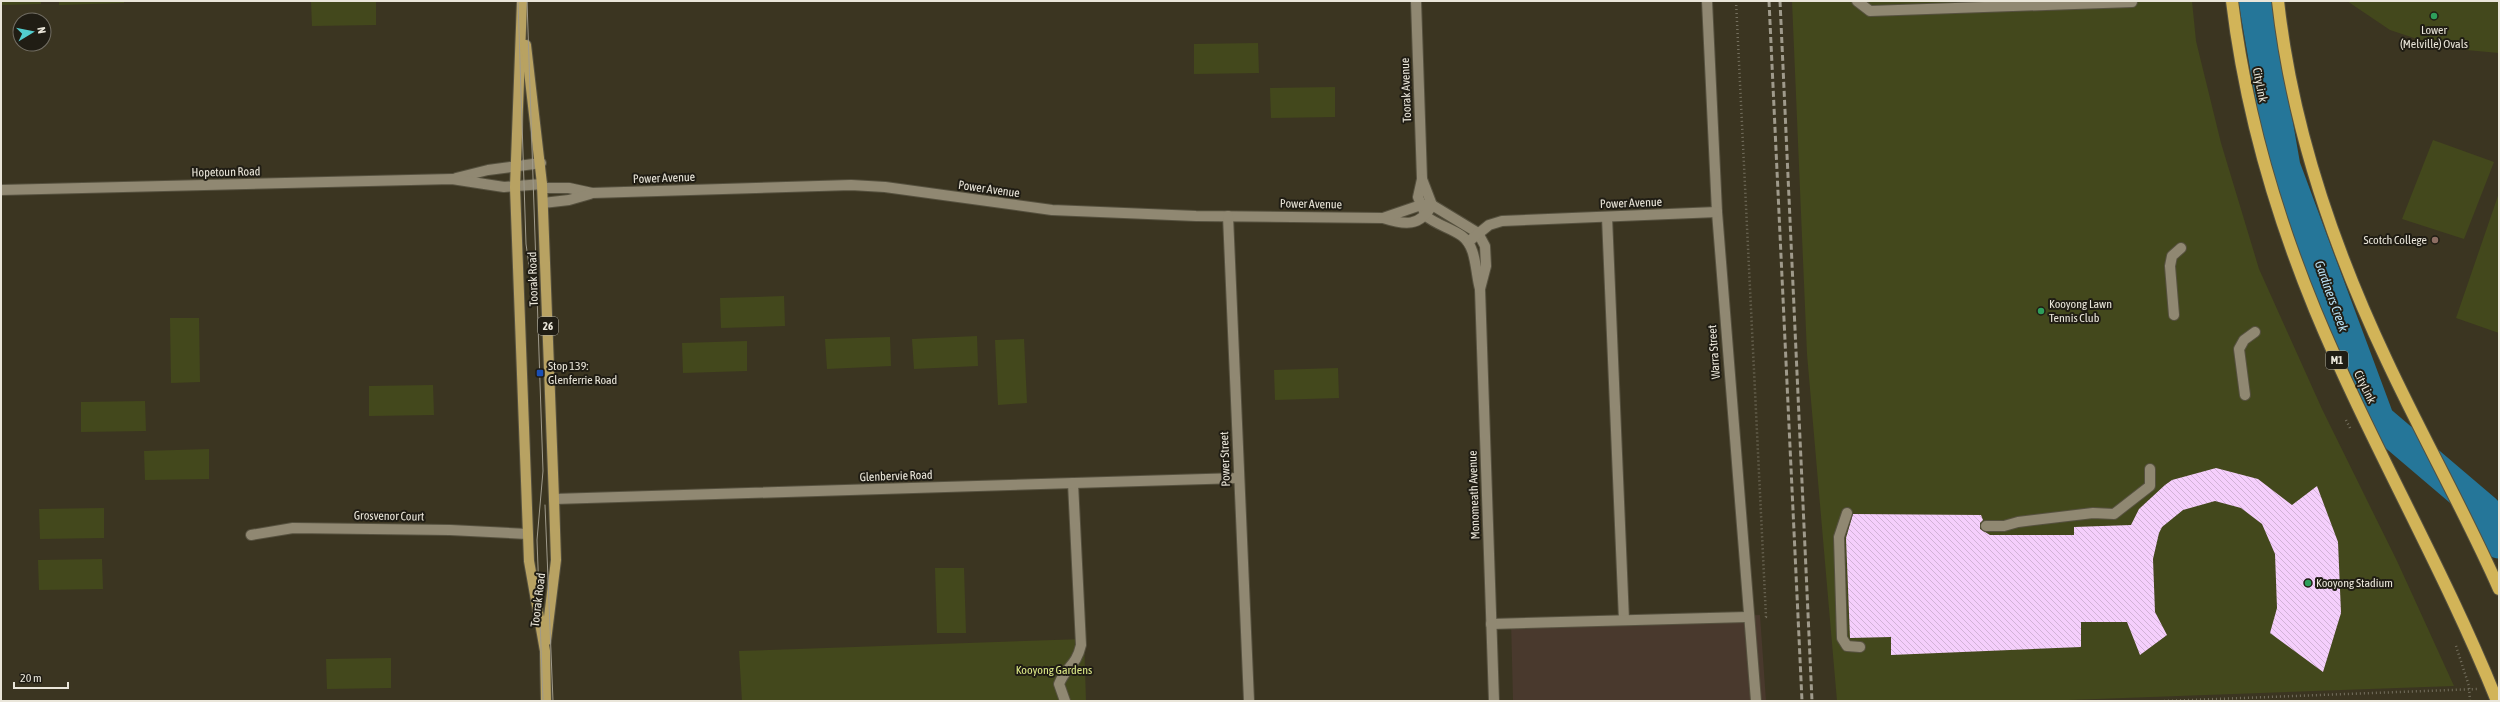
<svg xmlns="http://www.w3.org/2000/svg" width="2500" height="702" font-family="'Asap Condensed',sans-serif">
<defs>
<pattern id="building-back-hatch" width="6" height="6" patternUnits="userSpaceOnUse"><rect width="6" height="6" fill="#f5cffc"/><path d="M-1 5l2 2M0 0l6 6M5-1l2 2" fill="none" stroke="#d2b3d7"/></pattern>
</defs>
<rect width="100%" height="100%" fill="#3b3521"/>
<path fill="#49392d" d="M1760,615L1766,701H1513L1511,620Z"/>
<g fill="#43481c">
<path d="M1,1H41V4L1,5Z"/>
<path d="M59,1H124V3L59,5Z"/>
<path d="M311,1H376V25L312,26Z"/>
<path d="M1792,1H2192L2196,41L2221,143L2259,269L2322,409L2397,561L2454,686L2042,701H1837L1807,354Z"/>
<path d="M2347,1H2499V53L2444,48L2390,30Z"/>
<path d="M1258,43L1259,73L1194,74V44Z"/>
<path d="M1335,87V117L1271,118L1270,88Z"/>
<path d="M2433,140L2494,162L2464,239L2402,219Z"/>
<path d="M2499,193V333L2456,318Z"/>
<path d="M784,296L785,326L721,328L720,298Z"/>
<path d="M170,318H199L200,382L171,383Z"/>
<path d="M977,336L978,366L914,369L912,339Z"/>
<path d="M890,337L891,366L827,369L825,339Z"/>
<path d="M1024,339L1027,403L998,405L995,340Z"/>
<path d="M747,341V371L683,373L682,343Z"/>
<path d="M1338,368L1339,398L1275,400L1274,370Z"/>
<path d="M433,385L434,415L369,416V386Z"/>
<path d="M145,401L146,431L81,432V402Z"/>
<path d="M209,449V479L145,480L144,451Z"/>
<path d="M104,508V538L40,539L39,509Z"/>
<path d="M102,559L103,589L39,590L38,560Z"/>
<path d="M935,568H964L966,633H937Z"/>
<path d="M1084,639L1086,701H742L739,651Z"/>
<path d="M391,658V688L327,689L326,659Z"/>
</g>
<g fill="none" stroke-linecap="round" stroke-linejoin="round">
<path stroke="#257699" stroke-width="33" d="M2255,1L2284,167L2378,420L2485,511L2499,542"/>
</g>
<path fill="url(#building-back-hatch)" d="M2216,468L2258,479L2292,505L2317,486L2338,542L2341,613L2323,672L2270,633L2277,608L2275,554L2262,524L2241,508L2215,501L2183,510L2162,527L2159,533L2153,559L2155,612L2167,635L2140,655L2127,622H2081V647L1891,655V637L1850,638L1846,538L1853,514L1981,515L1983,520L1980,523V529L1990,535H2074V527L2131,525L2139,509L2165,485L2172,480Z"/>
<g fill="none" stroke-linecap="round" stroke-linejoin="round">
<g stroke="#56513f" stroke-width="12">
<g id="service">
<path d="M1857,1L1870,11L2132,2"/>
<path d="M1607,217L1624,620"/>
<path d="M2174,315L2170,266L2172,256L2181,248"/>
<path d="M2245,395L2239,349L2244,340L2255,332"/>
<path d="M1847,513L1839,537L1842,638L1847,646L1860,647"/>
<path d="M1986,526H2004L2018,522L2093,513L2114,514L2150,486V469"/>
<path d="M1491,624L1747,617"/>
<path d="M1065,701L1059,684C1066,666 1076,667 1081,645L1073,483"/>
</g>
</g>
<g stroke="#56513f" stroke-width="12">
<g id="minor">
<path d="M1416,1L1422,179L1418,197L1426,216C1437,225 1451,228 1462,236C1477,247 1475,272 1480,289L1494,701"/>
<path d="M1707,1L1717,212L1756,701"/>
<path d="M456,178L488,170L541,163"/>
<path d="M1422,179L1432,205"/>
<path d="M542,188H569L592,193L851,185L885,187L1052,210L1196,216L1383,218C1405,225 1420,227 1432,205"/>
<path d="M1,190L452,179L504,187L542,184"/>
<path d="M543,203L569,200L590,194"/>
<path d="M1228,216L1249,701"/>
<path d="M1383,218L1421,205H1432L1478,233L1485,246L1486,266L1480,289"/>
<path d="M1468,242L1489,225L1502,221L1717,212"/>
<path d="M554,499L1239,478"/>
<path d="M251,535L293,528L450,530L527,534"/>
</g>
</g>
<g stroke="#56513f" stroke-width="12">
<g id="primary">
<path d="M522,1L515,187L529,561L545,651L546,701"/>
<path d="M526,45L542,184L554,499L556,560L546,641"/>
</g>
</g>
<g stroke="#56513f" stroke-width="14">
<path id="motorway" d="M2278,1C2292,127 2333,247 2387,361C2423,438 2465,512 2499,589"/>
</g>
<g stroke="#75705f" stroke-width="2.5" stroke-dasharray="1 3" stroke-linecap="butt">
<path d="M1736,1L1766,617H1763"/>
<path d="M2346,420L2351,430"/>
<path d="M2456,646L2469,686L2470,701"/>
<path d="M2164,701L2477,689"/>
</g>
<use href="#service" stroke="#908872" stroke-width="10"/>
<use href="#minor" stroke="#908872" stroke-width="10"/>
<use href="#primary" stroke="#b8a262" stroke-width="10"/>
<use href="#motorway" stroke="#d2b458" stroke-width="12"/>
<g stroke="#9f9a8b" stroke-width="1">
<path d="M518,1L526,244L532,286"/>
<path d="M527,1L543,471L537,540L543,701"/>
<path d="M545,505L553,701"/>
</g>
<g stroke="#9f9a8b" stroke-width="3" stroke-dasharray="6 3" stroke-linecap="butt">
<path d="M1769,1L1802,701"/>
<path d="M1780,1L1812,701"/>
</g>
<g stroke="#56513f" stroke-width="14" stroke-linecap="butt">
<path id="motorway-bridge" d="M2232,1C2245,109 2274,210 2315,310C2370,443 2443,567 2497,701"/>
</g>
<use href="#motorway-bridge" stroke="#d2b458" stroke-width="12"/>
</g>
<g fill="#2e9e5b" stroke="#201d14" stroke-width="1.5">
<circle cx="2434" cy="16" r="4"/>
<circle cx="2041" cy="311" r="4"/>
<circle cx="2308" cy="583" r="4"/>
</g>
<circle fill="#8d6e63" stroke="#201d14" stroke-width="1.5" cx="2435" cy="240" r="4"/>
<rect fill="#1a4fb4" stroke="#201d14" stroke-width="1.5" x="536" y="369" width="8" height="8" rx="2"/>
<g text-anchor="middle" stroke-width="4" stroke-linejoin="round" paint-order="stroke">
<g fill="#201d14" stroke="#adaa9f" stroke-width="1">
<rect x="538" y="317" width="20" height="18" rx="3"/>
<rect x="2326" y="351" width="22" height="18" rx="3"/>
</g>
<g font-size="11" font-weight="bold" fill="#eae6da">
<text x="548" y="330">26</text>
<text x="2337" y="364">M1</text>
</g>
<g font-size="12" fill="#eae6da" stroke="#201d14" text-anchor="start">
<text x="2434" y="34" text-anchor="middle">Lower<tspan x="2434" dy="14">(Melville) Ovals</tspan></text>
<text x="2427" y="244" text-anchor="end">Scotch College</text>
<text x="2049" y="308">Kooyong Lawn<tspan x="2049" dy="14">Tennis Club</tspan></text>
<text x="548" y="370">Stop 139:<tspan x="548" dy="14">Glenferrie Road</tspan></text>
<text x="2316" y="587">Kooyong Stadium</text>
</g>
<g font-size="12" fill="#eae6da" stroke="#201d14">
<text transform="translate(2260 85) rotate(79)" y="4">CityLink</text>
<text transform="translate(1406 90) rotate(-92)" y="4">Toorak Avenue</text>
<text transform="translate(226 172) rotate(-1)" y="4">Hopetoun Road</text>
<text transform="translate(664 178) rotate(-2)" y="4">Power Avenue</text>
<text transform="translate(989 189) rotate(8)" y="4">Power Avenue</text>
<text transform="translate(1631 203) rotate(-2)" y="4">Power Avenue</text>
<text transform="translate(1311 204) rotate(1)" y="4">Power Avenue</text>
<text transform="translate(533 279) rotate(-92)" y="4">Toorak Road</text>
<text transform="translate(1714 352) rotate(-94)" y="4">Warra Street</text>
<text transform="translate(2365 387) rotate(64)" y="4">CityLink</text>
<text transform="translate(1225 459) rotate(-92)" y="4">Power Street</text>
<text transform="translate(896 476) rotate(-2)" y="4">Glenbervie Road</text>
<text transform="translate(1474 495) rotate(-92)" y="4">Monomeath Avenue</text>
<text transform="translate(389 516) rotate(1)" y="4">Grosvenor Court</text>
<text transform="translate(538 600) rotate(-83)" y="4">Toorak Road</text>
</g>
<g font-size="12" fill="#dce987" stroke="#201d14">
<text x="1054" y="674">Kooyong Gardens</text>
</g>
<g font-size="13" font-style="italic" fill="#bae1f5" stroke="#201d14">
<text transform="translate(2332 296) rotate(70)" y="5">Gardiners Creek</text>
</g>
</g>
<rect width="2500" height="702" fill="none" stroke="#eae6da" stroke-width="4"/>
<g transform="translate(32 32) rotate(80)"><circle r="19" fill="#201d14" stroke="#716d63"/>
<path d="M0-3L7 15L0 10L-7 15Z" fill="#52cdce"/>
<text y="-6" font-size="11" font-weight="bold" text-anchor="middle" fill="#eae6da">N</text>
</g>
<path d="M14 682v6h54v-6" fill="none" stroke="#eae6da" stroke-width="2"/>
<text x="20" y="682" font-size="12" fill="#eae6da" stroke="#201d14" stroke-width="3" paint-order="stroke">20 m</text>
</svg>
